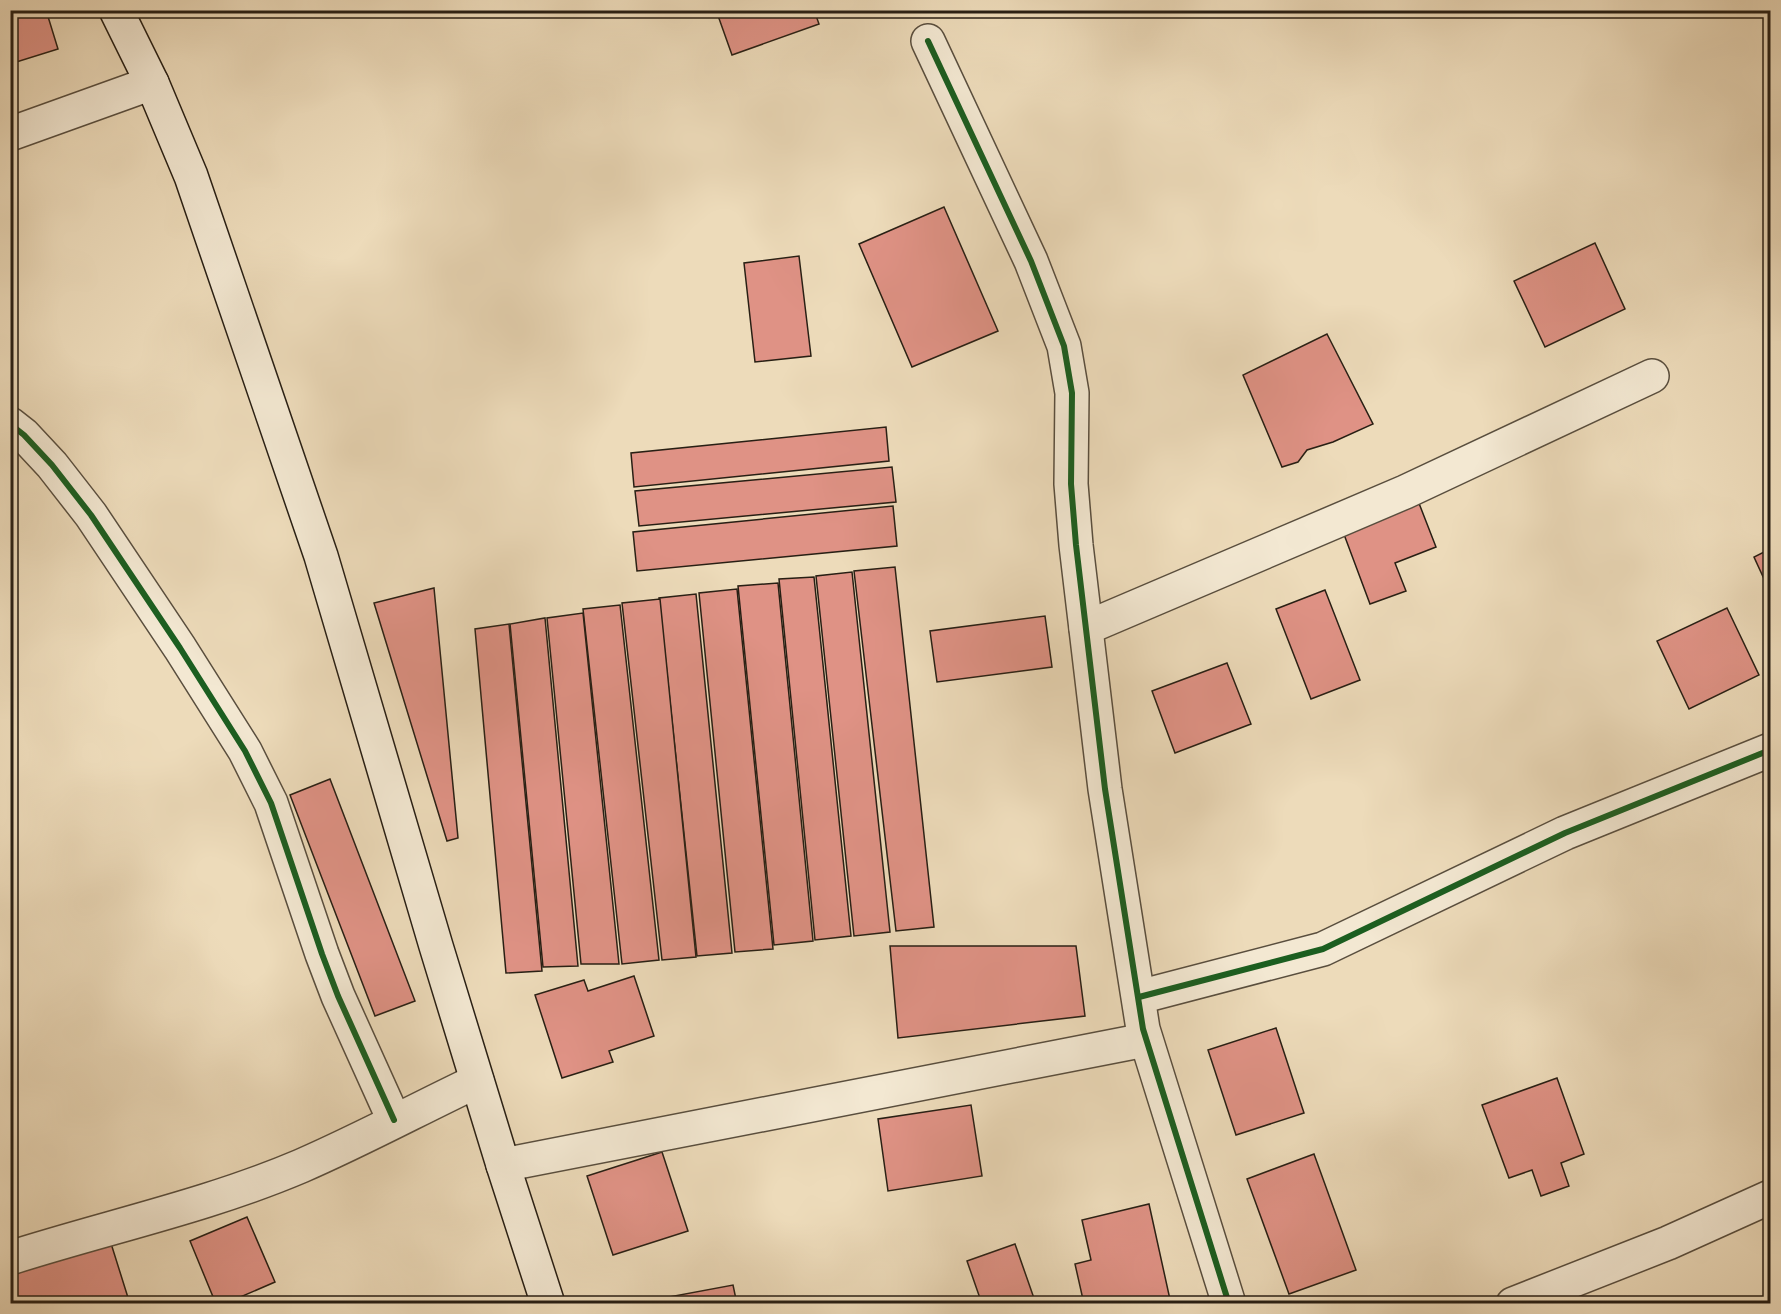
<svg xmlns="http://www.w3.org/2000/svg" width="1781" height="1314" font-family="'Libre Caslon Text',serif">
<rect width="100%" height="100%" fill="#eddbba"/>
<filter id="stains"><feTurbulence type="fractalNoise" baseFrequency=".00333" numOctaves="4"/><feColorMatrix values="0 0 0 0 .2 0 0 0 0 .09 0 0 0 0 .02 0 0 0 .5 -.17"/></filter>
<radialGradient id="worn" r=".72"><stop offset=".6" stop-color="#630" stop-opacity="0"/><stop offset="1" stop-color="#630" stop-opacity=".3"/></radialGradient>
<g fill="#df9285" stroke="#281f14" stroke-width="1.5">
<path d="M10,10H46L58,49L10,64Z"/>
<path d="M716,10H814L819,24L732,55Z"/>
<path d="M944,207L998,331L912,367L859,244Z"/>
<path d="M1595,243L1625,309L1545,347L1514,281Z"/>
<path d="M799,256L811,356L755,362L744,263Z"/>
<path d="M1327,334L1373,424L1333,442L1307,450L1298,462L1282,467L1243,375Z"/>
<path d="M886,427L889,461L634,487L631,453Z"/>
<path d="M892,467L896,502L639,526L635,491Z"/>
<path d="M1415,493L1436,547L1395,563L1406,591L1370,604L1339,521Z"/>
<path d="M893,506L897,546L637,571L633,532Z"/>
<path d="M1770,549V592L1754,557Z"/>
<path d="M895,567L934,927L896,931L854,571Z"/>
<path d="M852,572L890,932L854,936L816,576Z"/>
<path d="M814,577L851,936L815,940L779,579Z"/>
<path d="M778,583L813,941L774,945L738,586Z"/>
<path d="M434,588L458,838L447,841L374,603Z"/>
<path d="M737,589L773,949L735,952L699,593Z"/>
<path d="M1325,590L1360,680L1311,699L1276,609Z"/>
<path d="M696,594L732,953L697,956L659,598Z"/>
<path d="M660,599L696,957L662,960L622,603Z"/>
<path d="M620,605L659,960L622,964L583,609Z"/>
<path d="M1727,608L1759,675L1689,709L1657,641Z"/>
<path d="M583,613L619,964H581L547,618Z"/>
<path d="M1045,616L1052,667L937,682L930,631Z"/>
<path d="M545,618L578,966L543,967L510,624Z"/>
<path d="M509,624L542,971L506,973L475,629Z"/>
<path d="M1227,663L1251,724L1175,753L1152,691Z"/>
<path d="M330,779L415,1001L375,1016L290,795Z"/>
<path d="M890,946H1076L1085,1016L898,1038Z"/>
<path d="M634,976L654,1036L609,1051L613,1062L562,1078L535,995L584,980L588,991Z"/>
<path d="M1276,1028L1304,1113L1236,1135L1208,1050Z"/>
<path d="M1557,1078L1584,1154L1561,1163L1569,1186L1541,1196L1532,1170L1509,1178L1482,1105Z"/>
<path d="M971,1105L982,1176L888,1191L878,1119Z"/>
<path d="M662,1152L688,1231L613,1255L587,1176Z"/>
<path d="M1314,1154L1356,1270L1289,1294L1247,1179Z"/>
<path d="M1149,1204L1171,1304H1084L1075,1264L1091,1260L1082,1220Z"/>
<path d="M247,1217L275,1282L224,1304H216L190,1241Z"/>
<path d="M109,1237L130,1304H10V1269Z"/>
<path d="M1015,1244L1036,1304H982L967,1261Z"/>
<path d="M733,1285L737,1304H643L642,1302Z"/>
</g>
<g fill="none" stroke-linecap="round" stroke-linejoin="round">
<g stroke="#594e3e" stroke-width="36">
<g id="street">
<path d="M928,41L1031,261L1064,346L1072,393L1071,484L1076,545L1105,789L1143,1029L1229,1304"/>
<path d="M10,134L152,83"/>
<path d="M10,424L24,435L52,465L91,515L180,648L245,751L271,803L322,954L338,996L394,1120"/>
<path d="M1086,628L1405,492L1652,376"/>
<path d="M1139,997L1323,949L1565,833L1770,750"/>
<path d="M503,1165L1145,1040"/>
<path d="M10,1258C107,1227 207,1206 301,1166C361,1140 418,1109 477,1081"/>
<path d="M1513,1304L1668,1243L1770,1197"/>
</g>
</g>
<g stroke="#281f14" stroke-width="36">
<path id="secondary" d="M116,10L152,83L191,176L321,556L436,946L503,1165L548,1304"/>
</g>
<use href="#street" stroke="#f3e8d2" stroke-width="33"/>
<use href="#secondary" stroke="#f3e8d2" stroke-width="33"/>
<g stroke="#f3e8d2" stroke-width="10">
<g id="cycleway">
<path d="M928,41L1031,261L1064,346L1072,393L1071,484L1076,545L1105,789L1143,1029L1229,1304"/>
<path d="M10,424L24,435L52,465L91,515L180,648L245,751L271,803L322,954L338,996L394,1120"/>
<path d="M1139,997L1323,949L1565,833L1770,750"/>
</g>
</g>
<use href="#cycleway" stroke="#1b5e20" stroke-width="6"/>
</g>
<rect width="1781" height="1314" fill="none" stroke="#eddbba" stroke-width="36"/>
<rect x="12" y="12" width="1757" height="1290" fill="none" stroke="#281f14" stroke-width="3"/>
<rect x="18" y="18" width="1745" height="1278" fill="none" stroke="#281f14" stroke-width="1.5"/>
<rect width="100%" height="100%" filter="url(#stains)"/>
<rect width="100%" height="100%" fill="url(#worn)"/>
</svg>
